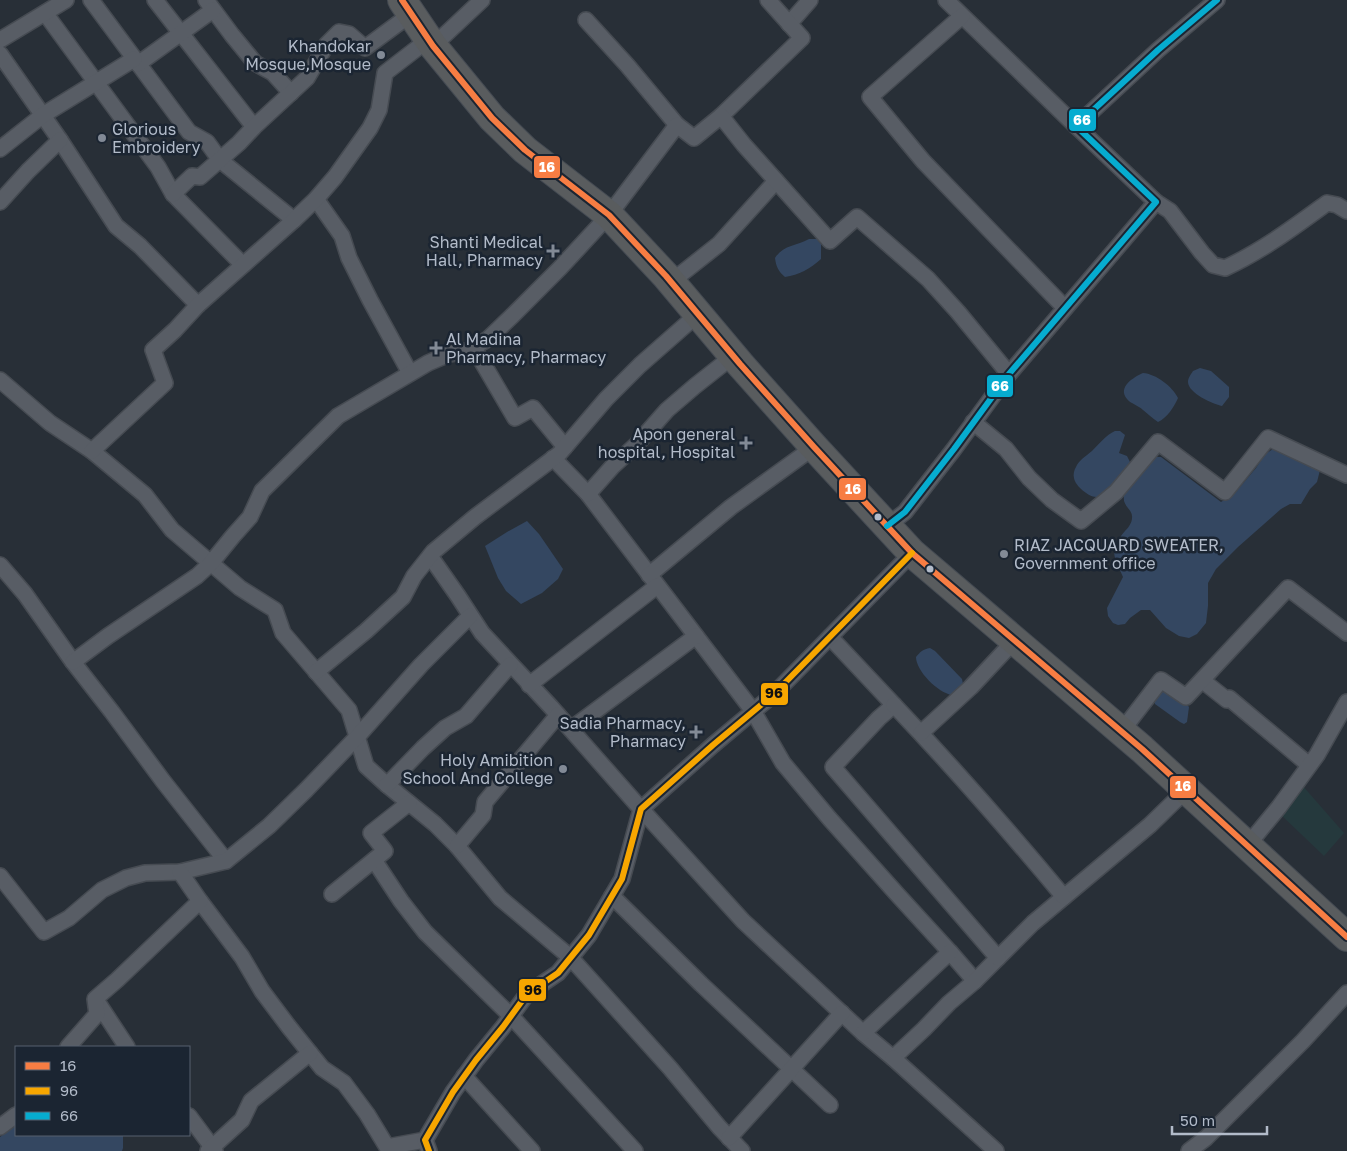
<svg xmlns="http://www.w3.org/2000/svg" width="1347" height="1151" font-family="'Golos Text',sans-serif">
<rect width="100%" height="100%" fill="#282f37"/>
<path fill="#25393d" d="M1302,785L1344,833L1324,856L1279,813Z"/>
<g fill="#344761">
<path d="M809,239H817L821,244V259C810,269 799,275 785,277C778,271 776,266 775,258C783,245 796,246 809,239Z"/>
<path d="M1200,368L1211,371L1229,387V397L1222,406C1213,404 1188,393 1188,382C1188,378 1191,374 1193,371Z"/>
<path d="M1143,373C1156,374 1172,386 1178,398C1174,407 1167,418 1158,422C1152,418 1148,414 1143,410C1138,405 1131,404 1127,399C1117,387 1134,377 1143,373Z"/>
<path d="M1115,431H1120L1125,435L1119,453L1127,456L1130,462C1127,472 1108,495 1096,497C1089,497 1075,486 1074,478C1073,475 1074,470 1076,467C1079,460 1086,456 1092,451C1099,444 1106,435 1115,431Z"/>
<path d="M1273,449L1288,451L1320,470L1317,482L1310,489L1301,504H1290L1281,509L1238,547L1216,569L1208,583V606L1206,623L1197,634L1189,638L1179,636L1166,628L1150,610H1141L1130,618L1125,624L1118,625L1113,623L1108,616L1107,608L1123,577C1114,556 1108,551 1125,531C1128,528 1132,523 1132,518C1133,511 1126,508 1124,501C1124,498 1123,493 1125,490C1127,483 1146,464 1152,457H1161L1221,502L1234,494L1256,468L1265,454Z"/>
<path d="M527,521L539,534L563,569L558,579L542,593L521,604L506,591L498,578L485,546L507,532Z"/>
<path d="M930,648L935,651L962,679L963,684L960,688L952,695C938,693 916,671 916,657C920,652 923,649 930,648Z"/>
<path d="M1161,688L1185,702L1189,707L1187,722L1184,724L1180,722L1155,704L1154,696Z"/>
<path d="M16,1125V1135H123V1148L122,1151H0V1137Z"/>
</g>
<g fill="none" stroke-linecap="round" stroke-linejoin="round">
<g stroke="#464b52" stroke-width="18">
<g id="street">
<path d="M91,0L189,132L207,142L220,160L294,220"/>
<path d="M155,0L254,127"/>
<path d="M206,0L232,35L255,63L273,73L291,93"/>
<path d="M946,0L1076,126"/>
<path d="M45,13L158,167L173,194L243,265"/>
<path d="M962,16L870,97L923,161L1065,308"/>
<path d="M586,20L627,65L677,125"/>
<path d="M789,24L810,0"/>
<path d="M0,40L66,0"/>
<path d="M433,46L482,0"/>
<path d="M0,54L60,140L116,226L140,246L198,305"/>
<path d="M138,64L213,10"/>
<path d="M721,116L802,38L768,0"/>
<path d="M0,149L43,115L134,59"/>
<path d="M173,194L192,176L200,177L239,143L254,127L307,78L327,44L339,32L349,34L365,48L411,14"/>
<path d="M316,199L342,236L349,258L370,300L410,373"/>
<path d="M0,202L28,171L60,140"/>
<path d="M1156,202L1170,211L1202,253L1213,265L1225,268C1262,251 1294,227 1327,203L1337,205L1347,211"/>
<path d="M671,282L719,244L776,181"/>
<path d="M474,348L515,418L533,408L565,447"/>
<path d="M0,380L50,423L92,451L145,495L172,530L240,588L275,610L283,633L349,710L366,766L387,785L435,824L457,846L500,898L570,957L670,1068L719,1127L742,1151"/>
<path d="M973,422L1006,449L1029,478L1052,500L1081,521L1116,492L1158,442L1225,492L1268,438L1347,475"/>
<path d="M92,451L165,383L153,350L175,330L198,305L294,220L316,199L335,177L370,128L379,110L385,73L429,39"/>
<path d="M553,458L588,494L753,711L783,763L829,818L896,893L950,952L975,981"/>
<path d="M588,494L612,467L637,444L667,410L695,386L733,356"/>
<path d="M887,526L905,512L954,449L1009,374L1156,202L1076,126L1158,50L1217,0"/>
<path d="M430,556L458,596L482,633L551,707L641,809L743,921L863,1033L893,1058L924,1029L949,1003L975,981L1033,923L1150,825L1186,790"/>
<path d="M0,565L25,594L73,662L112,712L163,781L226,861"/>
<path d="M649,575L731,507L814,447"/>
<path d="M830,637L894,705L879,718L833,767L998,958"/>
<path d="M73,662L108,636L197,576L211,563L233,536L250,517L262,491L338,416L428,363L449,354L467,351L488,339L512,316L560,268L609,215L677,125L694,138L721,116L744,145L830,241L857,217L928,279L958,312L1009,374"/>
<path d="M316,672L366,631L403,597L414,576L433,552L475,517L559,454L606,399L640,365L698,314"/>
<path d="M1203,681L1227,700L1229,698L1309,765"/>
<path d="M529,685L657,586"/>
<path d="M894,705C953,767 1009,831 1064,897"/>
<path d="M571,729L696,636"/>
<path d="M1121,732L1161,680L1186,697L1288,588L1347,633"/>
<path d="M921,733L971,687L1014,641"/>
<path d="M387,785L423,748L445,728L466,716L510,665"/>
<path d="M457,846L483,815L485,802L558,715"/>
<path d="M1247,846L1279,807L1317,755L1347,702"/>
<path d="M374,860L401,901L425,932L511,1016L635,1151"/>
<path d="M0,876L44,932L69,918L102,890L126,878L145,873L180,872L226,861L269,826L306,790L357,737L421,665L470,616"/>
<path d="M332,894L385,851L371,833L409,803"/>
<path d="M612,896L701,984L830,1105"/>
<path d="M200,901L242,957L262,991L289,1027L322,1068L344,1083L367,1114L387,1147L425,1140"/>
<path d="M96,1000L127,1047"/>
<path d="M863,1033L950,952"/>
<path d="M68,1047L97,1014L95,999L117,980L200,901L180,872"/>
<path d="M893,1058L996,1151"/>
<path d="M464,1076L532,1151"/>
<path d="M189,1116L215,1151"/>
<path d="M0,1127L16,1115"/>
<path d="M729,1138L842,1013"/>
<path d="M208,1151L242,1120L251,1101L310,1053"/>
<path d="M429,1151L425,1140L453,1092L476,1060L503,1027L527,994L558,973L589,935L622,879L641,809L713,745L774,694L912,553"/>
<path d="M1189,1151L1206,1138L1303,1041L1347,993"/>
</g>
</g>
<g stroke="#454b53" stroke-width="30">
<path id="highway" d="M402,0L433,46L492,118L525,150L609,215L666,276L740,364L814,447L912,553L1142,749L1347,937"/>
</g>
<use href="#street" stroke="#585d65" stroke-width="15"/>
<use href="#highway" stroke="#595c5e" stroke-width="28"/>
<g stroke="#1b2532" stroke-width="10">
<path id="bus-1" d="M402,0L433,46L492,118L525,150L609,215L666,276L740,364L814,447L912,553L1142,749L1347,937"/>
</g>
<g stroke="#1b2532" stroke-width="10">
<path id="bus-2" d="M429,1151L425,1140L453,1092L476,1060L503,1027L527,994L558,973L589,935L622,879L641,809L713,745L774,694L912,553"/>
</g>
<g stroke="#1b2532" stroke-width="10">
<path id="bus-3" d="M887,526L905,512L954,449L1009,374L1156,202L1076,126L1158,50L1217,0"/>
</g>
<use href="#bus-1" stroke="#f77d43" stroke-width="6"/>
<use href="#bus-2" stroke="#f7a600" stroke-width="6"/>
<use href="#bus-3" stroke="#06acd0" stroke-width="6"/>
</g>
<g fill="#828a96" stroke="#1b2532" stroke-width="2">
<circle cx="381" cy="55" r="5"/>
<circle cx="102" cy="138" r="5"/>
<path d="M550.5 243.5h5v5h5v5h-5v5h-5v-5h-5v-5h5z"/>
<path d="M433.5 340.5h5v5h5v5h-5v5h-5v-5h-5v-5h5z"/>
<path d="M743.5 435.5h5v5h5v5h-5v5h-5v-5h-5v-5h5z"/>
<circle cx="1004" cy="554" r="5"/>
<path d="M693.5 724.5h5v5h5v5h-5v5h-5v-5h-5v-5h5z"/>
<circle cx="563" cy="769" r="5"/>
</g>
<g fill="#b2bbc9" stroke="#1b2532" stroke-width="2">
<circle cx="878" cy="517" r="4.5"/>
<circle cx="930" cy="569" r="4.5"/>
</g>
<g text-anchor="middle" stroke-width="5" stroke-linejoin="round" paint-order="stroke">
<g font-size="16" fill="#b2bbc9" stroke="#1b2532" text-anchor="end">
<text x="371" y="52">Khandokar<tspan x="371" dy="18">Mosque,Mosque</tspan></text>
<text x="112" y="135" text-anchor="start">Glorious<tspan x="112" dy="18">Embroidery</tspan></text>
<text x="543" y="248">Shanti Medical<tspan x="543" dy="18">Hall, Pharmacy</tspan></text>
<text x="446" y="345" text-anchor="start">Al Madina<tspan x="446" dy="18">Pharmacy, Pharmacy</tspan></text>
<text x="735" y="440">Apon general<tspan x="735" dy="18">hospital, Hospital</tspan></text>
<text x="1014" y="551" text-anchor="start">RIAZ JACQUARD SWEATER,<tspan x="1014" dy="18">Government office</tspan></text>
<text x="686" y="729">Sadia Pharmacy,<tspan x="686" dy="18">Pharmacy</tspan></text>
<text x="553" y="766">Holy Amibition<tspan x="553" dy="18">School And College</tspan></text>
</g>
</g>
<g stroke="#1b2532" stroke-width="2">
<rect x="1068" y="108" width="29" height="24" rx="5" fill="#06acd0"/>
<rect x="533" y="155" width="28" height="24" rx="5" fill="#f77d43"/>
<rect x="986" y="374" width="28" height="24" rx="5" fill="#06acd0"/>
<rect x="838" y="477" width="29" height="24" rx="5" fill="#f77d43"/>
<rect x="760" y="682" width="29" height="24" rx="5" fill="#f7a600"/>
<rect x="1169" y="775" width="28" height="24" rx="5" fill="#f77d43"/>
<rect x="518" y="978" width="29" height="24" rx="5" fill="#f7a600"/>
</g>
<g font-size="14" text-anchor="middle" font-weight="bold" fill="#fff">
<text x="1082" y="125">66</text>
<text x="547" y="172">16</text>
<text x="1000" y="391">66</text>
<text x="853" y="494">16</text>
<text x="1183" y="791">16</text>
</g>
<g font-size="14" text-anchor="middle" font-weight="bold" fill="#111">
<text x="774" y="698">96</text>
<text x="533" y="995">96</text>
</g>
<rect x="15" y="1046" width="175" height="90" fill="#1b2532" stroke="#57616e"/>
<rect x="25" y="1062" width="25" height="8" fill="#f77d43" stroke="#57616e"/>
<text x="60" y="1071" font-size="15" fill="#b2bbc9">16</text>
<rect x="25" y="1087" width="25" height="8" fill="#f7a600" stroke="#57616e"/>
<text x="60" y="1096" font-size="15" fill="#b2bbc9">96</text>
<rect x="25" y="1112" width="25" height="8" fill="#06acd0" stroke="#57616e"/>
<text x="60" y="1121" font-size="15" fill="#b2bbc9">66</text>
<path d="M1172 1126v8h95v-8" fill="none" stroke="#b2bbc9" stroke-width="2.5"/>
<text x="1180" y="1126" font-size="15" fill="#b2bbc9" stroke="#1b2532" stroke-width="4" paint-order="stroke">50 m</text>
</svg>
